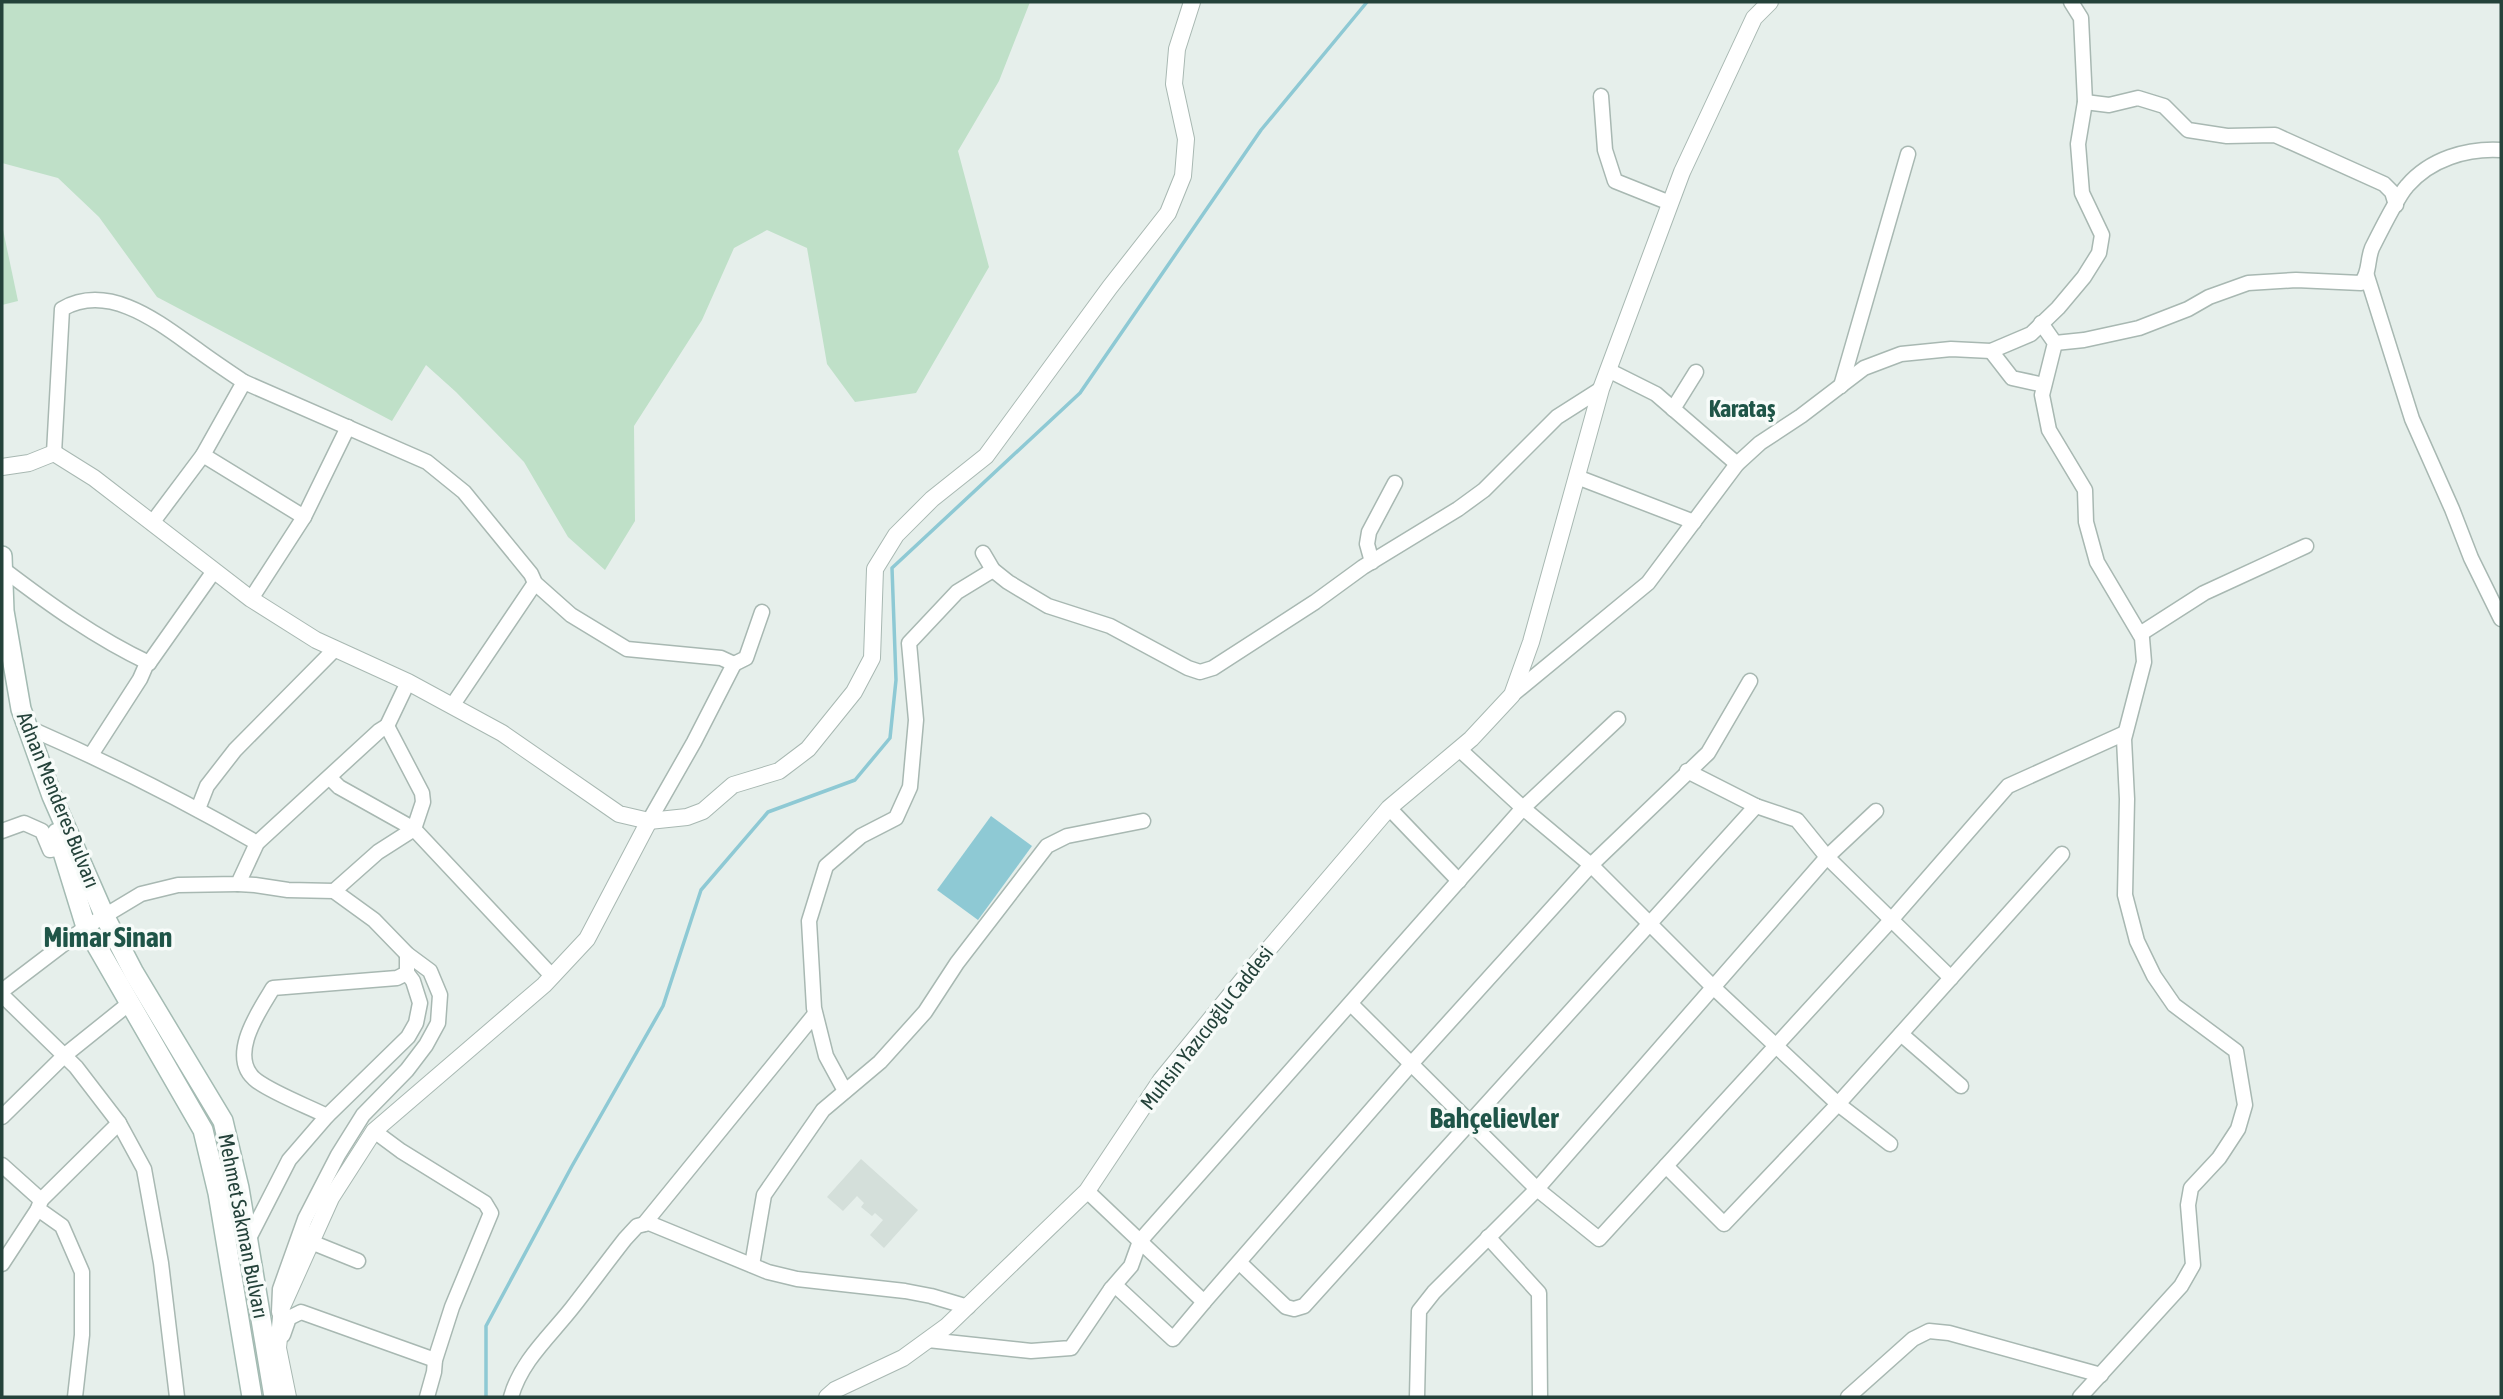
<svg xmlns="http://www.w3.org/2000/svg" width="2503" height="1399" font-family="'Asap Condensed',sans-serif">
<rect width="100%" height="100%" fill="#e6efeb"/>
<path fill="#d4dfda" d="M861,1159L918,1210L884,1248L870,1235L883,1220L875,1213L872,1216L861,1207L864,1203L857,1196L843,1211L827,1197Z"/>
<g fill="#bfe0c8">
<path d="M2,2H1030L999,81L958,151L989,267L916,393L855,402L827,364L807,248L767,230L734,248L702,320L634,426L635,521L605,570L568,537L524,462L456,392L426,365L392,421L157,297L99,217L58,178L2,163Z"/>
<path d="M2,225L18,301L2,305Z"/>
</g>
<path fill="#8ec9d4" d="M991,816L1032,846L978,920L937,890Z"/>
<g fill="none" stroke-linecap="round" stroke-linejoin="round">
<path stroke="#8ec9d4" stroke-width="3.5" d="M486,1397V1326L572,1166L663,1006L701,890L768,812L855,780L890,738L896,680L892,568L1080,393L1261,130L1367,2"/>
<g stroke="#a8b8b2" stroke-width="17">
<g id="minor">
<path d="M1601,96L1605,150L1615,181L1670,203"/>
<path d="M2085,102L2109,105L2138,98L2164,106L2188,130L2227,136L2275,135L2384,184L2392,192L2396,205"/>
<path d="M2367,276L2412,419L2452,509L2471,558L2501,619"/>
<path d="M2041,323L2055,343L2042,395L2049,430L2085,490L2086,522L2097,562L2142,638L2144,662L2124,739L2127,799L2125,895L2137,941L2154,976L2174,1005L2236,1051L2245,1105L2238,1129L2219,1158L2191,1188L2188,1205L2193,1265L2181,1286L2080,1397"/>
<path d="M2055,343L2084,340L2139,328L2188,309L2209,297L2248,283L2296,280L2361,283C2370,273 2367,260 2372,248C2379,234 2398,196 2407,186C2430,159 2467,148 2501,150"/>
<path d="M1991,351L2012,378L2044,385"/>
<path d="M1608,370L1656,394L1737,464"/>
<path d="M244,382L427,462L464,492L531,574L535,583L571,615L627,649L721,658L734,664L694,742L649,821"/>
<path d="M1841,386L1908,154"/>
<path d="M1673,409L1696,372"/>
<path d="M54,453L62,309C110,281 162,325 199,351C214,362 229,372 244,382L203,455L152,523"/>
<path d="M203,455L304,517"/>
<path d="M1577,477L1694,522"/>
<path d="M983,553L993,570L1008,582L1048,606L1110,626L1188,668L1200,672L1213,668L1315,602L1363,567L1458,509L1484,490L1557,417L1601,389"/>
<path d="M1372,562L1367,544L1369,532L1395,483"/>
<path d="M3,569C49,604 96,638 149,663H147L140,679L91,755"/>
<path d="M251,599L304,517L348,427"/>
<path d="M2140,634L2204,593L2306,546"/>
<path d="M149,663L214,571"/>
<path d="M734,664L746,658L762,612"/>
<path d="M1512,695L1648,583L1737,464L1760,443L1801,416L1864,368L1901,354L1951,349L1991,351L2031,334L2058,308L2084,277L2099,253L2102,235L2082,193L2078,144L2085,102L2081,18L2071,2"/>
<path d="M452,706L535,583"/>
<path d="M387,726L408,682"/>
<path d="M29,728C107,762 183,800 257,843"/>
<path d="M1459,749L1523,808L1591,865L1713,987L1838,1104L1890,1144"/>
<path d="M1687,771L1756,806L1797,820L1827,857L1951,978"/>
<path d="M330,778L339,787L414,829L552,976"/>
<path d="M1389,808L1459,881"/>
<path d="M198,809L207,786L235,750L335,649"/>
<path d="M2,831L24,823L42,831L50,850L61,848"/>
<path d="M238,884L255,885L288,890L334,891L374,920L407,954L430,971L440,995L438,1023L426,1045L407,1070L363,1115L338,1155L305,1219L280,1289L279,1312"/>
<path d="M2,991L86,927L141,894L178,885L238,884L257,843L379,731L387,726L422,793L423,802L414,829L378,852L334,891"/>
<path d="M2,995L76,1067L119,1123L144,1169L161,1263L177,1397"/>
<path d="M1351,1004L1537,1189L1599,1239L1892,919L2008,786L2125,733"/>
<path d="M1901,1034L1961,1086"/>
<path d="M845,1091L826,1056L814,1008L809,921L826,866L861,836L896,818L910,787L916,720L909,643L957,592L993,570"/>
<path d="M327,1116C307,1106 275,1094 257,1081C226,1058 259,1011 273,988L397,978L407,973"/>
<path d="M2,1117L65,1055L131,1002"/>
<path d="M374,1131L401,1151L485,1203L491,1213L452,1307L435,1360L434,1372L427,1397"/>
<path d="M2,1165L41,1200L38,1209L62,1226L82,1272V1335L75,1397"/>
<path d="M1666,1166L1724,1224L1838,1104L2062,854"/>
<path d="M1087,1191L1204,1302L1412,1063L1591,865L1708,753L1750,681"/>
<path d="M41,1200L119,1123"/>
<path d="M644,1224L815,1014"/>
<path d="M1488,1237L1539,1293L1540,1397"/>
<path d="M247,1242L289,1160L327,1116L408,1037L416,1023L420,1003L413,981L407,973V954"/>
<path d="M311,1242L358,1261"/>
<path d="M1240,1263L1286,1307L1294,1309L1304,1306L1756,806"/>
<path d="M2,1264L38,1209"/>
<path d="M752,1265L764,1195L823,1110L880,1062L925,1012L957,963L1047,846L1067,836L1143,821"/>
<path d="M1111,1289L1131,1266L1140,1241L1523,808L1618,719"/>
<path d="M283,1335L289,1318L301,1312L435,1360"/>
<path d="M928,1340L1031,1351L1071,1348L1111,1289L1117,1287L1173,1339L1204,1302"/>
<path d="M511,1397C521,1361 550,1336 572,1308C590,1285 607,1262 625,1239L637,1226L649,1223L768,1272L797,1279L905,1291L931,1296L968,1307"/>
<path d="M1417,1397L1419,1311L1434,1292L1537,1189L1827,857L1876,811"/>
<path d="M1848,1397L1913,1339L1929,1331L1949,1333L2101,1375"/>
</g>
</g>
<g stroke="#a8b8b2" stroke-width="18">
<g id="tertiary">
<path d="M2,467L29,463L54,453L94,478L251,599L316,640L408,682L502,733L619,814L649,821L687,817L703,811L733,785L779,771L808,749L854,692L872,658L875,569L896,535L932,499L986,456L1110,287L1168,213L1183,176L1186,139L1174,84L1177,49L1192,2"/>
<path d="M288,1397L278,1348L282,1307L331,1198L374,1131L544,985L587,939L649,821"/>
<path d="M827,1397L835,1390L903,1358L947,1326L1087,1191L1161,1080L1249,972L1389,808L1471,739L1512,695L1531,642L1601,389L1682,172L1754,18L1770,2"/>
</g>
</g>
<g stroke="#a4bbb3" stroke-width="22">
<g id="secondary">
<path d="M2,556L4,611L21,709L52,796L105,917L134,973L223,1121L239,1188L274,1397"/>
<path d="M57,833L86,927L203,1130L218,1193L252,1397"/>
</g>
</g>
<use href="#minor" stroke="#fff" stroke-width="14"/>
<use href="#tertiary" stroke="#fff" stroke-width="16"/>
<use href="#secondary" stroke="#fff" stroke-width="19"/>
</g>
<g text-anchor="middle" stroke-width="7" stroke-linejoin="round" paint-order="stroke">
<g font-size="21" fill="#24423a" stroke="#f7fbf9">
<text transform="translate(58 800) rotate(68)" y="7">Adnan Menderes Bulvarı</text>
<text transform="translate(1207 1028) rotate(-52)" y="7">Muhsin Yazıcıoğlu Caddesi</text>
<text transform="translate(243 1226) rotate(79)" y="7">Mehmet Sakman Bulvarı</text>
</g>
<g font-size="24" font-weight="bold" fill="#1f5548" stroke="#f7fbf9">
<text x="1742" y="417">Karataş</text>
</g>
<g font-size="28" font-weight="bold" fill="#1f5548" stroke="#f7fbf9">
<text x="108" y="947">Mimar Sinan</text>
<text x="1494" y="1128">Bahçelievler</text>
</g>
</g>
<rect width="2503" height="1399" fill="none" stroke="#24423a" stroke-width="7"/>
</svg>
